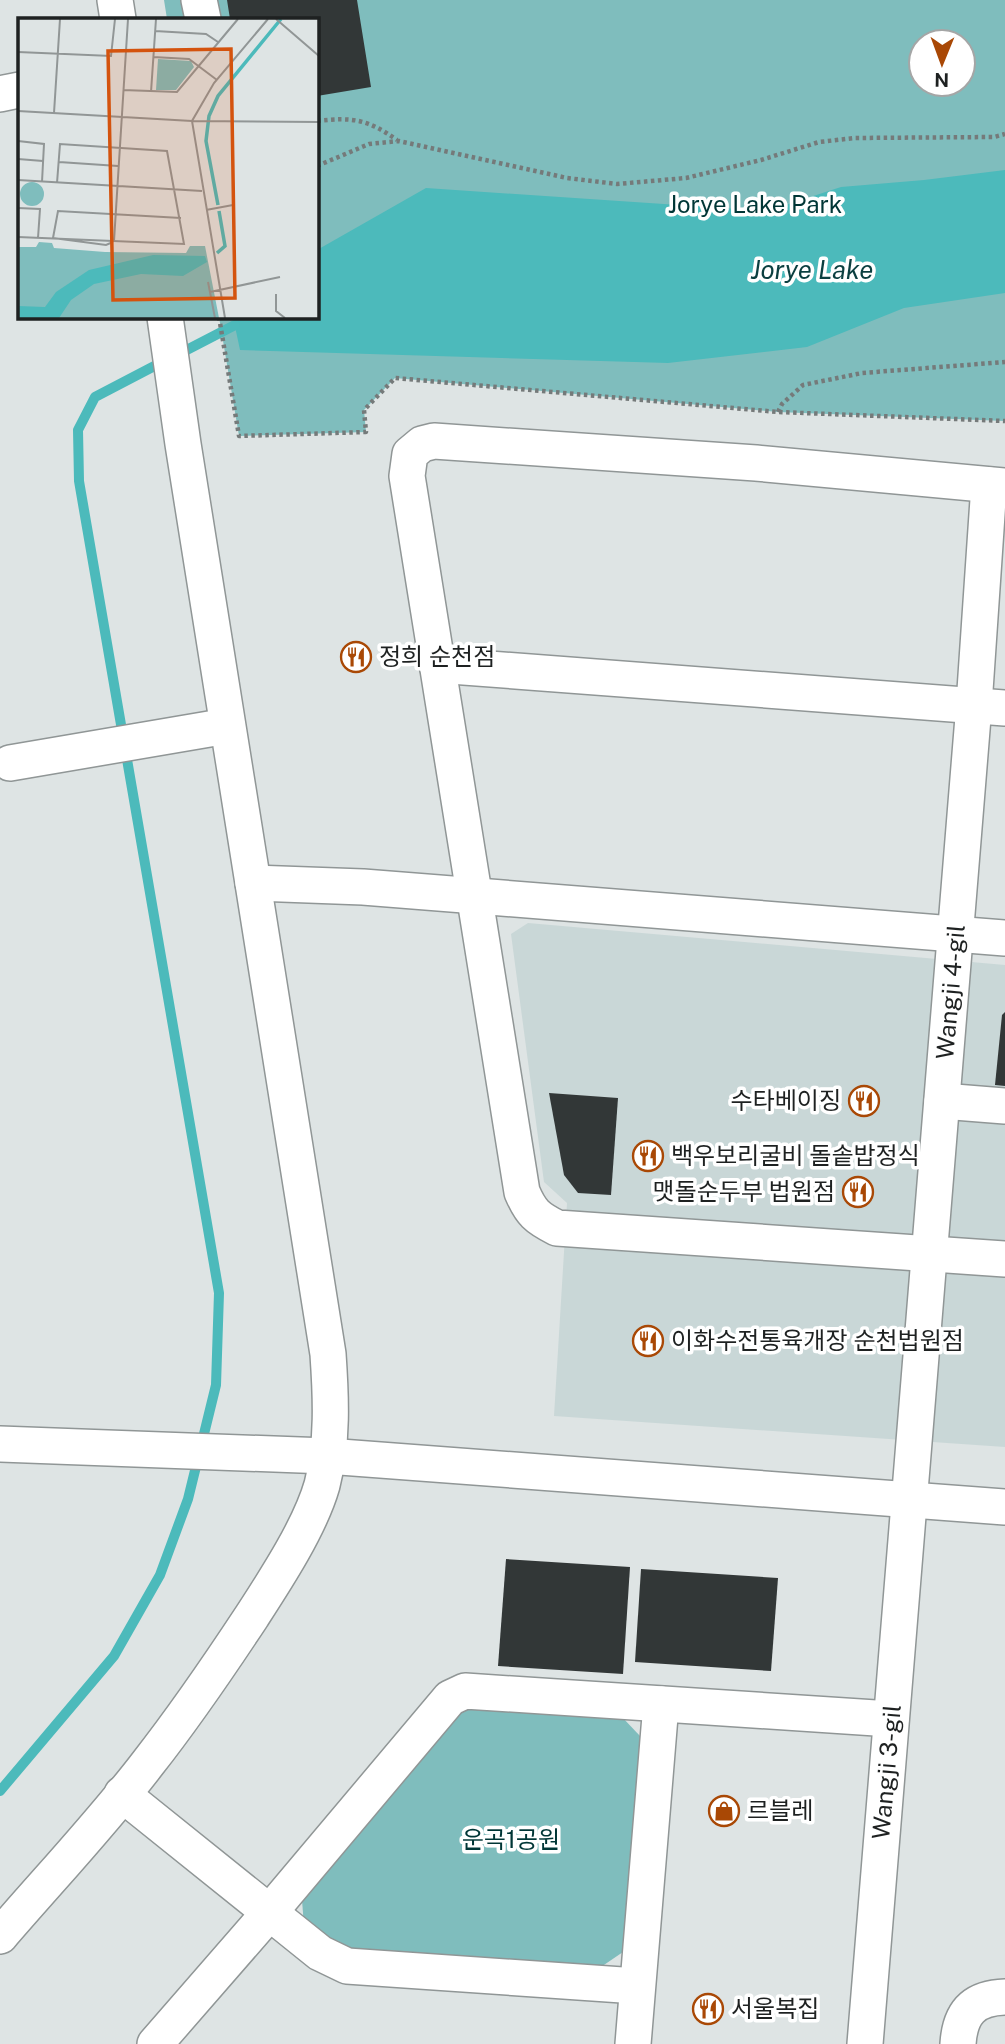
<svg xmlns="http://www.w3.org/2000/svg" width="1005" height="2044" font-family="'Public Sans','Noto Sans KR',sans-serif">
<rect width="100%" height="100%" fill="#dee4e4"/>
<path fill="#c9d7d7" d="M528,923L1005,965V1447L554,1416L567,1203L544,1182L511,934Z"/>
<g fill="#7fbdbd" fill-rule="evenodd">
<path d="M164,0H1005V421L778,412L395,378L364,410L366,432L239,436L219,317H317V19H167ZM921,42H963V84H921Z"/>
<path d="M479,1705L622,1717L640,1736L623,1952L598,1969L331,1951L304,1926L302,1900L461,1712Z"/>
</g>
<path fill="#4cbabb" d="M1005,170V293L904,308L807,347L668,363L240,350L233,317H317V250L426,188L767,211L841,187L924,180Z"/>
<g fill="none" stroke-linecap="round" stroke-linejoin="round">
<g stroke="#4cbabb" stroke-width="10">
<path d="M177,355L235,325"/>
<path d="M0,1791L114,1656L160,1575L188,1499L216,1385L219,1293L79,481L78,430L95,397L164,361"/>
</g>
</g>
<g fill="#323737">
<path d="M227,0H357L371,87L317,96V19H230Z"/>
<path d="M1005,1012V1086L995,1085L1002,1015Z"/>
<path d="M549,1093L618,1098L611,1195L578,1193L564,1175Z"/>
<path d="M506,1559L630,1567L623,1674L498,1666Z"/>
<path d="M641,1569L778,1578L771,1671L635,1662Z"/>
</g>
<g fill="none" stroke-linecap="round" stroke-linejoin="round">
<g stroke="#909696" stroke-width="38">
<g id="minor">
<path d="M115,0L118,19"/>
<path d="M199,0L203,19"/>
<path d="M0,94L19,90"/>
<path d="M1005,486L756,463L434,441L422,444L410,454L407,476L522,1192C531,1213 537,1218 557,1228L1005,1259"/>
<path d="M437,665L1005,708"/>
<path d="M10,763L227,726"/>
<path d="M253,883L363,887L1005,938"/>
<path d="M942,1101L1005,1106"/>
<path d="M0,1444L327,1456L1005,1507"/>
<path d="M122,1794L320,1953L347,1966L637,1986"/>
<path d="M0,1936C49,1879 103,1822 148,1763C185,1716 219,1666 252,1616C276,1579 310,1527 322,1485C333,1442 331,1397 328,1354L183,444L165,317"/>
<path d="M155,2044L269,1913L450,1698L465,1691L891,1719"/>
<path d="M633,2044L661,1704"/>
<path d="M865,2044L974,705L989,485"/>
<path d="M958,2044C960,2013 973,1998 1005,1997"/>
</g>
</g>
<g stroke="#757a7a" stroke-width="4.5" stroke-dasharray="3.5 3.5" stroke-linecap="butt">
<path d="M317,121C353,117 367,119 397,140"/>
<path d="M317,166L369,144L399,141L567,178L617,184L686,178L761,160L819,142L855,138L994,137L1005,134"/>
<path d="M219,317L239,436L366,432L364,410L395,378L778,412L1005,421"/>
<path d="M778,412L782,404L803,385L862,373L1005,362"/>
</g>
<use href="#minor" stroke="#fff" stroke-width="35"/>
</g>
<defs>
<g id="restaurant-ring" transform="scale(1.575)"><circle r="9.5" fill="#fff" stroke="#a94805" stroke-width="1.5"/><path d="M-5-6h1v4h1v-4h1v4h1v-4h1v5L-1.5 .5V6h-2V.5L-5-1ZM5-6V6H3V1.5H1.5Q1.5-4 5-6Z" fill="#a94805"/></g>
<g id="shop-ring" transform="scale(1.575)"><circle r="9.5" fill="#fff" stroke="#a94805" stroke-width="1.5"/><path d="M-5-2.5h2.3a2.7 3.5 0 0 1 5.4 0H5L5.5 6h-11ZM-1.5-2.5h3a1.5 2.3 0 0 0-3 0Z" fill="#a94805"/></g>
</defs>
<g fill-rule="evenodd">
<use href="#restaurant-ring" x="356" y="657"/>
<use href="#restaurant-ring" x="864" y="1101"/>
<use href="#restaurant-ring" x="648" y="1156"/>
<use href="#restaurant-ring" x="858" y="1192"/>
<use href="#restaurant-ring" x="648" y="1341"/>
<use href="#shop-ring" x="724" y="1811"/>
<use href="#restaurant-ring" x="708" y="2009"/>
</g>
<g text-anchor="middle" stroke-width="7" stroke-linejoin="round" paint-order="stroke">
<g font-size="24" fill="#003636" stroke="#fff">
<text x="755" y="213">Jorye Lake Park</text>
<text x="511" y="1848">운곡1공원</text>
</g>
<g font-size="24" fill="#1e2121" stroke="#fff" text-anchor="start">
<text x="379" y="665">정희 순천점</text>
<text x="841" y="1109" text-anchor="end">수타베이징</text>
<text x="671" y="1164">백우보리굴비 돌솥밥정식</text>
<text x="835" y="1200" text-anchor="end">맷돌순두부 법원점</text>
<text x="671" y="1349">이화수전통육개장 순천법원점</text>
<text x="747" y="1819">르블레</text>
<text x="731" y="2017">서울복집</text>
</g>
<g font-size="24" fill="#1e2121" stroke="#fff">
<text transform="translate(951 992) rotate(-85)" y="8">Wangji 4-gil</text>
<text transform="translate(887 1772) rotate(-85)" y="8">Wangji 3-gil</text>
</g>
<g font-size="26" font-style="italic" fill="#0b3f40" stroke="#fff">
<text x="812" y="279">Jorye Lake</text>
</g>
</g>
<g transform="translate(18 18)">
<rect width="301" height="301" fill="#dee4e4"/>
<path d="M140,41L173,43L176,49L158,72H138ZM2 176a12 12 0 1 1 24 0a12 12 0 1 1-24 0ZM21,224L34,225L36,230L87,234L168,235L172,228H187L201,300H0V229H18Z" fill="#7fbdbd"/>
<path d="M135,237L187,238L189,244L165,258L123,256L76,266L53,282L41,300H0V288L27,289L38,274L71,252Z" fill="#4cbabb"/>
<path fill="none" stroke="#4cbabb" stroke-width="3.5" d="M200,187L188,123L191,98L200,78L263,1M199,235L207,228L201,193"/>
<path fill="none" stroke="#919696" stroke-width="2" d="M258,1L301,38M137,13L188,16L200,24M0,34L93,38L97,1M135,39L171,41L199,62M105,72L159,74L220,1M133,74L138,1M0,93L174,103L301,104M36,95L42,1M0,123L26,126L24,164M0,141L25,143M41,144L100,148M0,162L184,173M0,190L22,191L20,220M188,192L215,187M0,219L166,226L149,133L42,126L39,165M35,220L40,193L163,200M35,220L88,227L95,224M96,223L110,1M190,264L197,300M192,274L262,259M258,276V293L267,300M207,300L174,103L196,65L250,1"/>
<path fill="#d4530e" fill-opacity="0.15" stroke="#d4530e" stroke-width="3.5" d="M213,31L217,280L95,282L90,33Z"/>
<rect width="301" height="301" fill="none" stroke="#1e2121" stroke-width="3.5"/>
</g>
<g transform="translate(942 63) rotate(181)"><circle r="33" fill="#ffffff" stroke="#a5a6a6" stroke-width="2"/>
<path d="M0-5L12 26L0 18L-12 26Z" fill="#a94805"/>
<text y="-10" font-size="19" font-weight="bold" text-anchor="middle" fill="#1e2121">N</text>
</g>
</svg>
